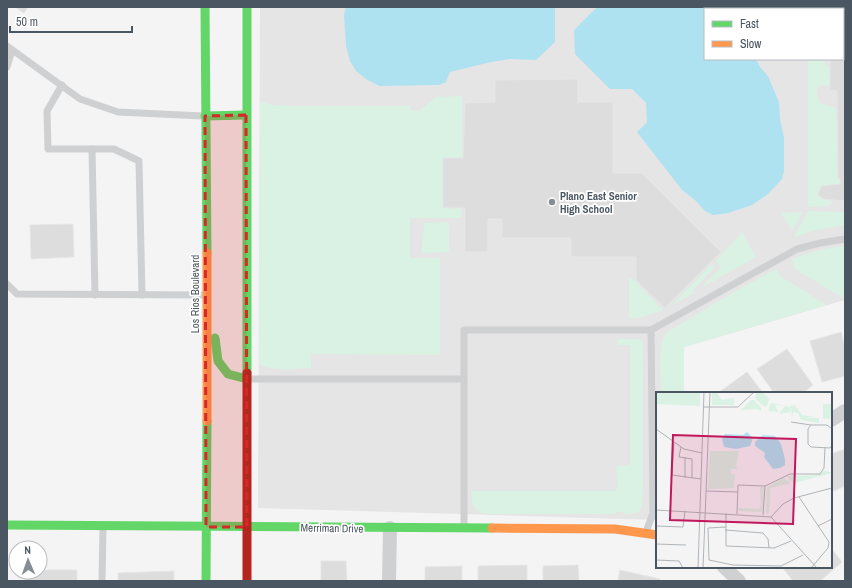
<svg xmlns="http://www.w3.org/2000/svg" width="852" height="588" font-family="'Archivo Narrow',sans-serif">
<rect width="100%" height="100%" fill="#f4f4f4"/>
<path fill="#e6e5e6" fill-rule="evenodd" d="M260,7H845V300L684,347V393H657V520L258,508ZM705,9H843V59H705Z"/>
<g fill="#d9f2e3">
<path d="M808,59H821L830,68V86L821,85C814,90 817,96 820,103L836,108L838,178L840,179V184L822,186C812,197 825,199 833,202L829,206L808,207Z"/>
<path d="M462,96L463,158H443V207L461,208V218H410V258H440V355L311,354V368C294,369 273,372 259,364L260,104L263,102L272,105L291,106H410L411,111L420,110L436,97Z"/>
<path d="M808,211L845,212V225L812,231L795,237V235Z"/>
<path d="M803,212L792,230L781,213Z"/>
<path d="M447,222L449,225V252L422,253V233H424V223Z"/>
<path d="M742,232L756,257L701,288L721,267L716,261Z"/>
<path d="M845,246V299L798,271L794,268L792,259C809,252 826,248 845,246Z"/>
<path d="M712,264L715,267L692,291L694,293L672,305Z"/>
<path d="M776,269L780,276L827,305L684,347V393H661C661,378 657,344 666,333L736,291Z"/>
<path d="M629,279H633L663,310L643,317L629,319Z"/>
<path d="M620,339H640L643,343V494L641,509L637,513L624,514L623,512H616V514H485C473,511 472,502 471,491H617L616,490L618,483L616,468L619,466L630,465V345H618L617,341Z"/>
</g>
<g fill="#aee2f0">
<path d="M346,7H555V42L536,60L510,59L491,62L450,72L446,82L439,85L379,86L366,79L356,71L350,61L346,46L344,15Z"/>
<path d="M597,7H729L730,9H705V59H756L760,67L768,76L779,102L780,119L784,138V171L782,179L768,194L752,205L728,213L713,215L705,211L695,200L682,190L637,132L647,122L646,103L632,89H610L575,54L574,30Z"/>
</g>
<g fill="#ddddde" stroke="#e5e6e7">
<path d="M15,7H28L24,13Z"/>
<path d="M812,7H845V201L824,199L820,197L818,193L822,186L840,184V179H838L837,91L830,90V61L828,59H843V9H812Z"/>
<path d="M578,79V102H613V173H642L721,252L665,308L636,280V257H571V238H502V219H488V252H465V208H443V158H463L465,103L495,102V80Z"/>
<path d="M73,224L74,257L31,259L30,225Z"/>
<path d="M841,332L845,348V376L822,382L810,341Z"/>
<path d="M787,349L813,385L803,393H774L757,369Z"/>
<path d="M747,372L763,393H718Z"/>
<path d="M845,449V486L834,491L831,484V454Z"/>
<path d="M831,548L842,562L820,581H793L782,567H831Z"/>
<path d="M321,561H346L347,581H321Z"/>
<path d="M527,565V581H478V566Z"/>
<path d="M578,565L579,581H543V566Z"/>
<path d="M462,566V581H425V567Z"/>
<path d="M40,570H77V581H25V572H40Z"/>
<path d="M620,570L660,579V581H618Z"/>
<path d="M174,571V581H118V573Z"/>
</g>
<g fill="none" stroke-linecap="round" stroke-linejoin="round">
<g stroke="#ced0d2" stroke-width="7">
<path d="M7,46L80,99L118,112L203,116"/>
<path d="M7,67L12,50"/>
<path d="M62,85L47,111L48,149H114L139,161L142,295"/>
<path d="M92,149L95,295"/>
<path d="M7,284L17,294L206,295"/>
<path d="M249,379H464"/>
<path d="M464,527V330H651L797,249L820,243L845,239"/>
<path d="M646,532L653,513L651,330"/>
<path d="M102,581L103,527"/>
</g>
<g stroke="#ced0d2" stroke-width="14">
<path d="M831,420L845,411"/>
<path d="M724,567L739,581"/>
<path d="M389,581L390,528"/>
</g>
<g stroke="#63d668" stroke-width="9">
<path d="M205,7L207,253"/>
<path d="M247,7V373"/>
<path d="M205,116L246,115"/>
<path d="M215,338L218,361L228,374L247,379"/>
<path d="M7,525L492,528"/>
<path d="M206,581L207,421"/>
</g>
<g stroke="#ff974d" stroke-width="9">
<path d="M207,421V253"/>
<path d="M492,528L615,529L657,535"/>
</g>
<path stroke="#b3261e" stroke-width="9" d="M247,373V581"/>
</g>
<path fill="#d62828" fill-opacity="0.2" stroke="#d62828" stroke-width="3" stroke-dasharray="8 5" stroke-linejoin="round" d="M246,115L247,527H206L205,116Z"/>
<circle fill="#868d94" stroke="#fff" stroke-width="1.5" cx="552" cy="202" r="4"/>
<g text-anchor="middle" stroke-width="3.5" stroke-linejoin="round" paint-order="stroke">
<g font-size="11" font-weight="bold" fill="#4a5661" stroke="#fff" text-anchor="start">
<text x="560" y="200">Plano East Senior<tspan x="560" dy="13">High School</tspan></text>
</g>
<g font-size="11" fill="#4a5661" stroke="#fff">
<text transform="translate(195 294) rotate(-90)" y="4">Los Rios Boulevard</text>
<text transform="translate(332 528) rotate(1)" y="4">Merriman Drive</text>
</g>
</g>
<g transform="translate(656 392)">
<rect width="176" height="176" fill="#f4f4f4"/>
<path d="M0,0H44V14L0,12ZM56,0H60L66,8L78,6V13H56ZM101,0H106L113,7L111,14H107L99,6ZM95,8H98L105,15V19L101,17L85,18ZM115,11L134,15L136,26L134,20L123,22L129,14L119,13L122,20L112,19ZM167,12H176L174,27L167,26ZM139,13L146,23L159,25L149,26H163V31L145,28L142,21L137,20V24L134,14ZM54,59H83L80,75L82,77H75V82H79L78,96L52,97ZM169,78L176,81L138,91L130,84L161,83ZM127,86L135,91L114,96L113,122L110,121L111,95ZM104,95H108L106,120L83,119L82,116L103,117L105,113Z" fill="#d9f2e3"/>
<path d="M91,40L97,46L94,54L80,57L68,55L66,47L69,42L87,43ZM107,43L119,44L125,52L129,67V73L124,76L117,77L108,65L109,61L99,54V50Z" fill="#aee2f0"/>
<path fill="none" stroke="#b0b5b9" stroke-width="1" d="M47,15H82L98,0M135,30L155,33M0,37L28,57L46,61M176,37L171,33H155L152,37V52L155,55L174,56L176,53M18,50L16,83L45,87M25,55L23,65L36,67V86M29,86V65M50,99L82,100M143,105L173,150L172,156L155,176M0,118L115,125L161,176M70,121V154L118,156L135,149M81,122L82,93L109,94L134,82H164L168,76L169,55M107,123L109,94M115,125L127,112L138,106L176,96M0,134L27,135L29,119M162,134L176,127M70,135L52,136L53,168L77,173L125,174L147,163M69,138L107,141L112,147L113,156M0,152L30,153M0,168L23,169L27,176M42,176L48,0M47,176L54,0"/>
<path fill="#c2185b" fill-opacity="0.15" stroke="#c2185b" stroke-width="2" d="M17,43L140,47L137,132L14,128Z"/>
<rect width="176" height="176" fill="none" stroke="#4a5661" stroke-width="2"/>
</g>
<rect width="852" height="588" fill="none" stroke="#4a5661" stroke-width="16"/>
<rect x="704" y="8" width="140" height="52" fill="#ffffff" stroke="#b7bbc0"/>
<rect x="712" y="21" width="20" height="6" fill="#63d668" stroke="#b7bbc0"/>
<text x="740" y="28" font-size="12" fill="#4a5661">Fast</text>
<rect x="712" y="41" width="20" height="6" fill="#ff974d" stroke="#b7bbc0"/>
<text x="740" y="48" font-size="12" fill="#4a5661">Slow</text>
<g transform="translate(28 560) rotate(358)"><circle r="19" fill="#ffffff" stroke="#b7bbc0"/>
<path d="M0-3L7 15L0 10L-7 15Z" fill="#868d94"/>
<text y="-6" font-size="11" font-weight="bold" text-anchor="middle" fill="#4a5661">N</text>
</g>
<path d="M10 26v6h122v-6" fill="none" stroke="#4a5661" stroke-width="2"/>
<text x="16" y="26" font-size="12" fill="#4a5661" stroke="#ffffff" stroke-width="3" paint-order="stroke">50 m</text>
</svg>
